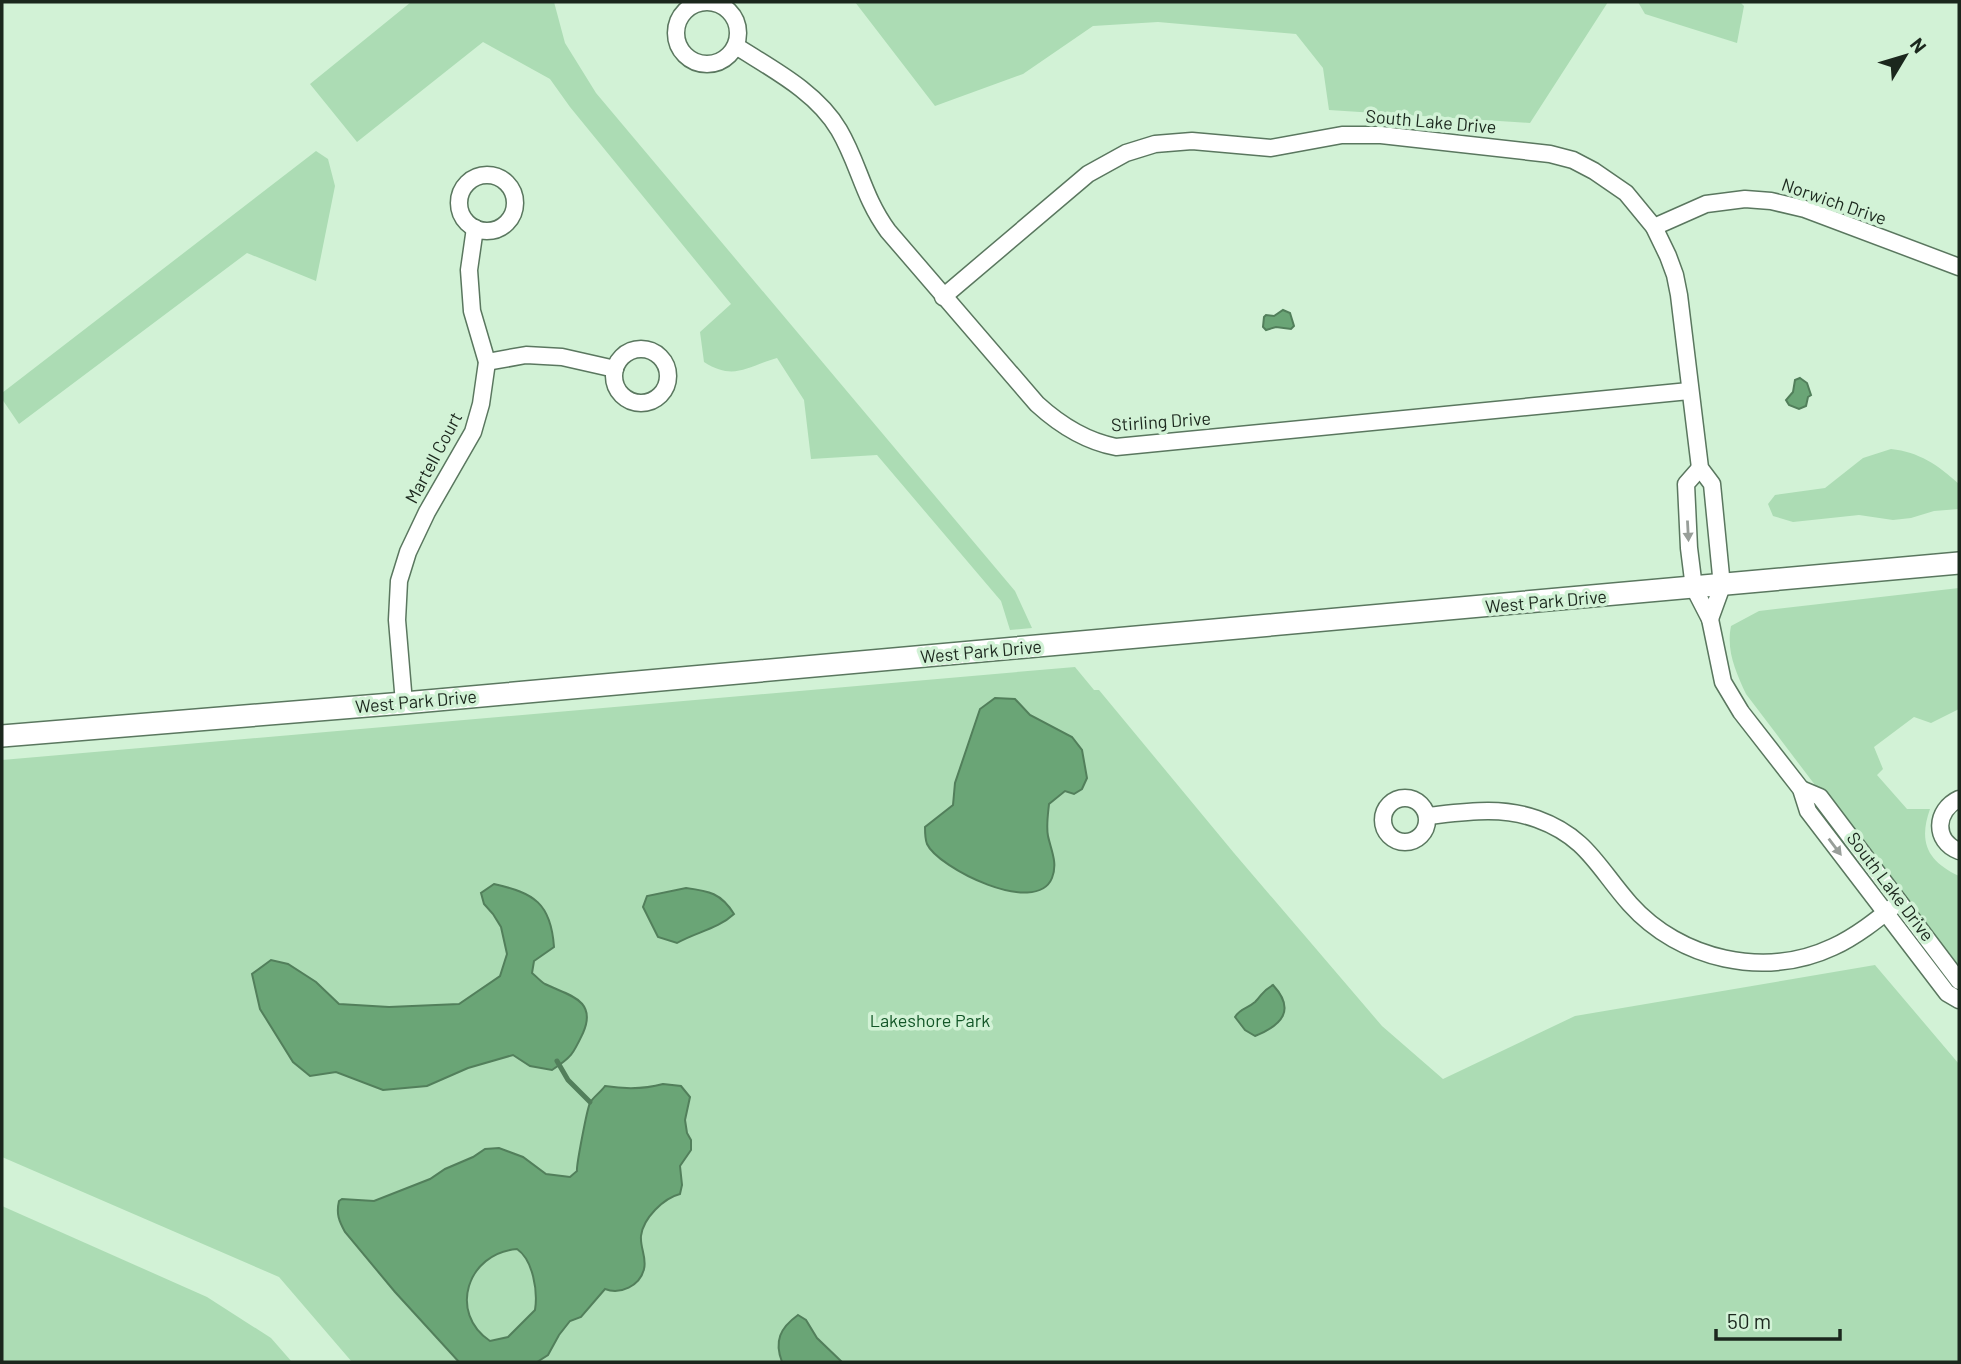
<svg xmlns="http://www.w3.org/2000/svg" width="1961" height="1364" font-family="Barlow,sans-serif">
<rect width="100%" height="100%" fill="#d2f2d6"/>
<g fill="#acdcb4">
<path d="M411,2H554L565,43L596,93L1015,591L1032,628L1010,630L1001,601L877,455L811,459L804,400L777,358C746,367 734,381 704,362L700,332L731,304L570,107L550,79L483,42L357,142L310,84Z"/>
<path d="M855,2H1608L1530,123L1329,110L1323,68L1296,34L1158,22L1093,26L1023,74L935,106Z"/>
<path d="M1638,2H1740L1744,6L1737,43L1645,14Z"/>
<path d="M316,151L328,159L335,186L316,281L247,253L19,424L2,399V393Z"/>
<path d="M1891,449C1919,452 1938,465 1959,484V509L1934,511L1911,518L1893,520L1859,515L1793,522L1773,516L1768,504L1775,495L1825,488L1863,458Z"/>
<path d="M1959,588V709L1931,723L1914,717L1874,747L1883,769L1877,775L1907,809H1930C1918,843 1928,861 1959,876V975L1746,694C1736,672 1726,651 1731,626L1759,611Z"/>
<path d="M1075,667L1094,690H1099L1234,853L1382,1026L1443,1079L1575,1016L1875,965L1959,1064V1362H352L279,1277L2,1157V760Z"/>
<path d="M2,1206L207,1297L271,1338L292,1362H2Z"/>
</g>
<g fill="#6aa576" stroke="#527f5b" stroke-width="2" fill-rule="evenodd">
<path d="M1283,310L1290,313L1294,326L1291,329L1276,327L1266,330L1263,327L1264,317L1266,315L1274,316Z"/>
<path d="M1800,378L1807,383L1811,395L1808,397L1806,406L1799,409L1789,405L1786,400L1793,392L1795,380Z"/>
<path d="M995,698L1015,699L1030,715L1072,737L1082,750L1087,778L1082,789L1074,794L1065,791L1049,804C1048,814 1046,826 1048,836C1051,850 1058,863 1052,878C1036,917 938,868 927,844C925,839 925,832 925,827L953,805L955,783L980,709Z"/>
<path d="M494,884C534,893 551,903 554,947L534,961L532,973C536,976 540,981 545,984C567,995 598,999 583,1033C573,1054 572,1057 552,1070L530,1066L513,1055L468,1068L427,1086L383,1090L336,1072L310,1076L293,1062L260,1009L252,974L271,960L288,964L316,982L339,1004L389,1007L459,1004L500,976L507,954L501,927L493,914L484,904L481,893Z"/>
<path d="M686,888C709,891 721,893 734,914C718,929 696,932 677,943L658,937L643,907L647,896Z"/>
<path d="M1273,985C1296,1010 1282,1025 1255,1036L1245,1030L1235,1017C1240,1008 1247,1009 1255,1002C1263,994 1262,991 1273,985Z"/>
<path d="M663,1084L681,1086L690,1097L685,1120L687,1133L691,1140V1150L680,1166L682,1185L680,1194C664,1198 643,1218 641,1236C640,1248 647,1258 644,1269C640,1286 620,1295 605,1289L581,1317L570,1321L559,1335L548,1355L537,1362H459L395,1292L345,1232C339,1221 336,1214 339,1201L342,1199L374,1201L430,1179L445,1169L473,1157L485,1149L499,1148L523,1157L546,1174L570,1177L577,1171C576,1167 587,1109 590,1103C592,1098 601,1092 605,1086C624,1089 645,1089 663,1084ZM517,1249C533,1260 538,1291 535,1310L508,1337L490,1341C448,1313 467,1253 517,1249Z"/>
<path d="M798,1315L806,1320L817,1338L842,1362H782C774,1341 780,1328 798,1315Z"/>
</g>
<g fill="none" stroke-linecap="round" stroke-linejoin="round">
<path stroke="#527f5b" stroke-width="5" d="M557,1061L568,1080L590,1102"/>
<g stroke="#5a775f" stroke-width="19">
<g id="street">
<circle cx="707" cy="33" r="31"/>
<path d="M736,46C772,69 817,92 839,130C859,164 863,197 888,231L1037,404C1060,425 1085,441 1116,447L1689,391"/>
<circle cx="487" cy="203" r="28"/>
<path d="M1654,227L1706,204L1745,199L1771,201L1805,209L1959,267"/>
<path d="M943,297L1088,174L1126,153L1155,144L1192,141L1271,148L1342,135H1381L1550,154L1573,160L1594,171L1626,193L1654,227L1668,256L1675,275L1679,295L1700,468L1712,484L1722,586L1710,619"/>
<circle cx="641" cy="376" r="27"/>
<path d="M487,362L526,355L562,357L615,369"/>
<path d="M1700,468L1686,484L1689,548L1694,588L1710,619L1723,682L1741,712L1801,789L1808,811L1947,993L1959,1000"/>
<path d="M404,703L397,620L399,581L408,552L427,512L473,432L481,404L487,362L472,311L469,270L475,228"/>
<path d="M1801,789L1820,797L1959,981"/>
<circle cx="1405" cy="820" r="22"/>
<path d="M1959,799C1935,810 1933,841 1959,851"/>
<path d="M1427,816C1465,812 1501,806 1537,819C1587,837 1598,868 1630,904C1680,960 1765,979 1833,947C1857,936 1879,918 1899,902"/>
</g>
</g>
<g stroke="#5a775f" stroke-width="24">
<path id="secondary" d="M2,736L404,703L1959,563"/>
</g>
<use href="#street" stroke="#fff" stroke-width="16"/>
<use href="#secondary" stroke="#fff" stroke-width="21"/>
</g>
<defs><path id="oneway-solid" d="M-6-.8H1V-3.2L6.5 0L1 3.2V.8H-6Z" transform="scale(1.75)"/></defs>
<g fill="#989e99">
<use href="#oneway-solid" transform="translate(1688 531) rotate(87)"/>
<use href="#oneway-solid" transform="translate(1835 847) rotate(53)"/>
</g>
<g text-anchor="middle" stroke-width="7" stroke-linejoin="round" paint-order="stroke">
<g font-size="18" fill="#1b271d" stroke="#d2f2d6">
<text transform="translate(1431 122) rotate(5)" y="6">South Lake Drive</text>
<text transform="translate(1834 202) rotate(19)" y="6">Norwich Drive</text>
<text transform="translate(1161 422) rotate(-4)" y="6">Stirling Drive</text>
<text transform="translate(434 458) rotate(-62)" y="6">Martell Court</text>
<text transform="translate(1546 602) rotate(-5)" y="6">West Park Drive</text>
<text transform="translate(981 652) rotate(-5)" y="6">West Park Drive</text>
<text transform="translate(416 702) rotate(-5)" y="6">West Park Drive</text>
<text transform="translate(1890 887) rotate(53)" y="6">South Lake Drive</text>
</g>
<g font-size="18" fill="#135628" stroke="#d2f2d6">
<text x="930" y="1027">Lakeshore Park</text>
</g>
</g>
<rect width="1961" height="1364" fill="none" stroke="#1b271d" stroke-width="7"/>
<g transform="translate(1905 56) rotate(52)" stroke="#d2f2d6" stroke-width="5" paint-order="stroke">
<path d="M0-5L12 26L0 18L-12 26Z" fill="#1b271d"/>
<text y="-10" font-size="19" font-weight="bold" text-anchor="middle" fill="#1b271d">N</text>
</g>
<path d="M1716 1329v10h124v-10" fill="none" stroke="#1b271d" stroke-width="3.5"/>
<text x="1727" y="1329" font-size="21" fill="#1b271d" stroke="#d2f2d6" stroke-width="5" paint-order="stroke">50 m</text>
</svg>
